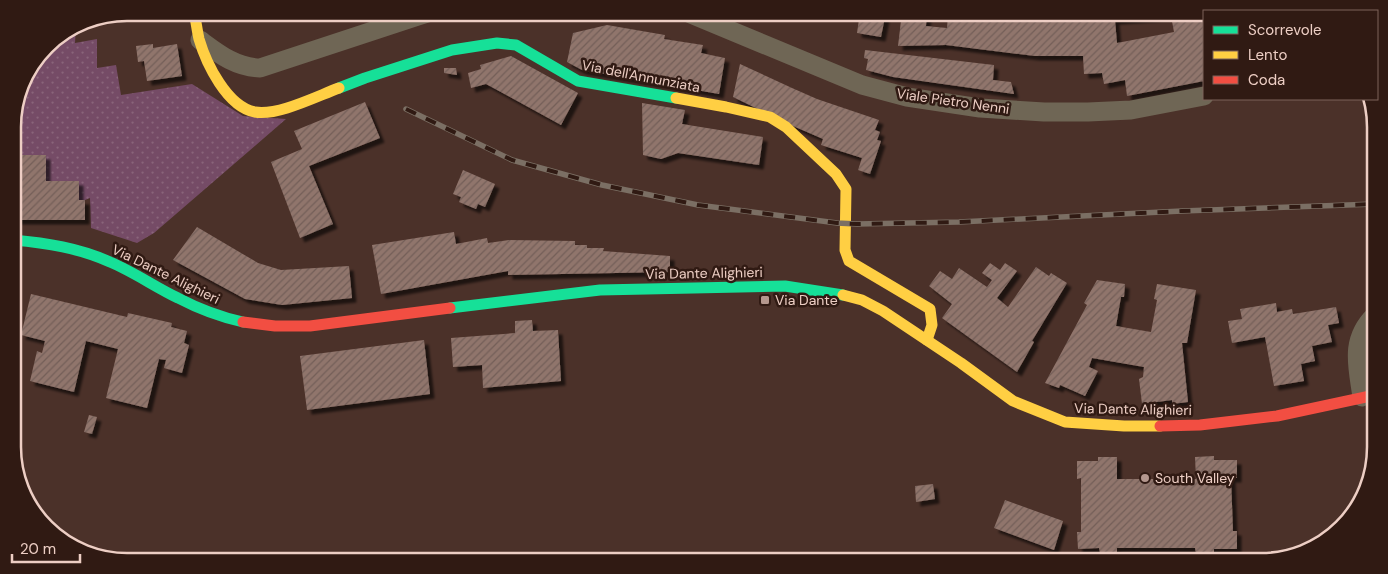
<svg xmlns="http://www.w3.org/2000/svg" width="1388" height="574" font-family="'DM Sans',sans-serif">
<defs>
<pattern id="grass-dots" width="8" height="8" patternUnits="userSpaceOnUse" patternTransform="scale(1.25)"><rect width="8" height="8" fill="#754b66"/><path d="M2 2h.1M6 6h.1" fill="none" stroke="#89647a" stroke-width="1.8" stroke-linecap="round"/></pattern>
<pattern id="building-hatch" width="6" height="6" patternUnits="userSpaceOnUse" patternTransform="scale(1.25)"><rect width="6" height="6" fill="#90756c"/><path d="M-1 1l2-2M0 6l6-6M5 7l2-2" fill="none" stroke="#735f58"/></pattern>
<filter id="shadow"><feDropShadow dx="4.5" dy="4.5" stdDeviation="1" flood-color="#0009"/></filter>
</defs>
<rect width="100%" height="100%" fill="#4b3129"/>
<path fill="url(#grass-dots)" d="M76,26L75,43L97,39V68L116,65L121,95L192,84L243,116L286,119L154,233L137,243L91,228L90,198L85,200H79V181H46V155H13V120L24,76L51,41Z"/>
<g fill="url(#building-hatch)" fill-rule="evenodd" filter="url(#shadow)">
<path d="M860,12H886L881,37L857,33Z"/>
<path d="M902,12H927L926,26L947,28L948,15L936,14V12H1204V81L1127,96L1125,80L1104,84L1102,73L1084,74L1083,56H1035L946,45L898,46ZM1171,16L1174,32L1117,43L1115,20Z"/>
<path d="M607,25L665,35L664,39L703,45L701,53L725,58L719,94L582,70L567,62L573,33Z"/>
<path d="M153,44V48L177,44L182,76L147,81L144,61L138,62L136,46Z"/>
<path d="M865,50L994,65L993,80L1011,82L1014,94L893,77L866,70L868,59L864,58Z"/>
<path d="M511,56L578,93L561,125L486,84L471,88L468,73L481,69L480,65Z"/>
<path d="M740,64L792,88L817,99L879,120L875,130L880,132L877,140L881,141L870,174L858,170L862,158L821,145L823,139L793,126L733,97Z"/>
<path d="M444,68H456L457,75L444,73Z"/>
<path d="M365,102L380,138L309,166L333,224L300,238L271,162L302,149L294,131Z"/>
<path d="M642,103L685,110L682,124L763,137L759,165L678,153L661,159L643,155Z"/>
<path d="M13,155H46V181H79V200H85V220H13Z"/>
<path d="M463,170L495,184L485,207L478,204L476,209L459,202L461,197L453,194Z"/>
<path d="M197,227L258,263L281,270L349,266L352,298L282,305L245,299L173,260Z"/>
<path d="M454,232L456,244L487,238L488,243L509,240L575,241V245H587V248H604L603,251L670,256V272L508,275V271L381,294L372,245Z"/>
<path d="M990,263L1000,270L1005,263L1017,271L997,298L1008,307L1036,267L1049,276L1051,273L1067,283L1032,341L1034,342L1017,372L942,318L952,304L929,286L940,271L952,279L959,268L987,287L992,280L982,273Z"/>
<path d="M1097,280L1125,284L1124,297H1121L1116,326L1151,332L1157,300L1154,299L1157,284L1196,290L1187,343H1182L1188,402L1172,404V400L1142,404L1139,379L1143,377L1144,367L1092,358L1089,367L1098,371L1085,396L1060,385L1059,388L1045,383L1087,305L1084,303Z"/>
<path d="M31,294L127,317L128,313L172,323L171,327L187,331L184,343L189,345L182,373L164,368L166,360L159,359L147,408L106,398L118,349L86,341L74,392L30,381L37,351L42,353L45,341L21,335Z"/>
<path d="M1276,303L1277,312L1292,309L1293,314L1336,307L1339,323L1328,325L1332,342L1312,346L1315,361L1301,364L1304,381L1274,386L1265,337L1232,343L1228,321L1242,319L1240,309Z"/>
<path d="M532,320L533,331L558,330L561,381L483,388L482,365L453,367L451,338L515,333V321Z"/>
<path d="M424,340L430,394L307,410L300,356Z"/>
<path d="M1375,345V371H1370L1369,352Z"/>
<path d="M89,415L97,417L92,434L84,432Z"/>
<path d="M1214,456V460H1237V478H1231L1233,531H1237V549H1214V553H1196L1195,548H1117V552L1100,553L1099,548L1078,549L1077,532H1081V478L1077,479V461H1098V457H1117V479H1196L1195,457Z"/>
<path d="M933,484L935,499L916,502L915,486Z"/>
<path d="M1005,500L1063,521L1054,550L994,528Z"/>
</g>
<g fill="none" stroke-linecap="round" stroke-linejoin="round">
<g stroke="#6f6655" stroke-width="19">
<path d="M686,12L862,85L907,97L980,108L1044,112H1088L1131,110L1204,96"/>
<path d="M200,40C219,54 235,67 260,68L418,16L431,12"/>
<path d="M1362,397C1358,367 1349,340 1375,315"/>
</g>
<g stroke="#16e098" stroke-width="11">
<path d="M339,88L365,78L452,50L497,43L516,45L578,81L676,98"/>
<path d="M13,240C47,243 79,248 110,262C134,272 155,287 178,298C199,309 220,317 243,322"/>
<path d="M450,308L600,290L785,286L843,295"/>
</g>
<g stroke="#ffcf43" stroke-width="11">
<path d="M194,12C196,21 197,30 199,39C206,63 227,107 255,112C278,116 317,96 339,88"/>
<path d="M676,98L726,107L770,117L786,127L836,174L846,189L845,250L849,261L930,309L932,325L927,340"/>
<path d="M843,295L862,300L883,311L961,363L1013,401L1065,422L1124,426H1160"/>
</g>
<g stroke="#f24e42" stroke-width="11">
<path d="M243,322L275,326H310L450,308"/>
<path d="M1160,426L1200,425L1277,416L1375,395"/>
</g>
<g stroke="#7b6f64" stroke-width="5.5">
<path id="rail" d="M406,109L512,160L602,185L698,205L837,223L857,224L959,222L1182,211L1375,204"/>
</g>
<use href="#rail" stroke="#301a13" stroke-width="4" stroke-dasharray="11" stroke-linecap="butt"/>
</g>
<g fill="#b4978e" stroke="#301a13" stroke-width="2">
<rect x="760" y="295" width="10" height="10" rx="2.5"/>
<circle cx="1145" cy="478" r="5"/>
</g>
<g text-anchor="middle" stroke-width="5" stroke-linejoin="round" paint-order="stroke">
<g font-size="14" fill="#edcec4" stroke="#301a13">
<text transform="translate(641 76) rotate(11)" y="5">Via dell'Annunziata</text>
<text transform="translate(953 101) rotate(8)" y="5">Viale Pietro Nenni</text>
<text transform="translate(704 273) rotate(-1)" y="5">Via Dante Alighieri</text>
<text transform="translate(166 274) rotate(26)" y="5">Via Dante Alighieri</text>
<text transform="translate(1133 409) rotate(1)" y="5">Via Dante Alighieri</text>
</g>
<g font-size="14" fill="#edcec4" stroke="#301a13" text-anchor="start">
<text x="775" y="305">Via Dante</text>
<text x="1155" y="483">South Valley</text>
</g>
</g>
<path d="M0 0H1388V574H0ZM127 21H1261A106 106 0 0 1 1367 127V447A106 106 0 0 1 1261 553H127A106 106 0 0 1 21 447V127A106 106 0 0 1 127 21Z" fill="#301a13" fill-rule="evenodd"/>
<path fill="none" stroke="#edcec4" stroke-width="2.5" d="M127 21H1261A106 106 0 0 1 1367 127V447A106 106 0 0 1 1261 553H127A106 106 0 0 1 21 447V127A106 106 0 0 1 127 21Z"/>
<rect x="1203" y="10" width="175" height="90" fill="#301a13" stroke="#7c625a"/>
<rect x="1213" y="26" width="25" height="8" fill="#16e098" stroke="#7c625a"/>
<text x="1248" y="35" font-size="15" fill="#edcec4">Scorrevole</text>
<rect x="1213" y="51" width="25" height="8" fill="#ffcf43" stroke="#7c625a"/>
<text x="1248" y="60" font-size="15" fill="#edcec4">Lento</text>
<rect x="1213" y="76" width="25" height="8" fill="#f24e42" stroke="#7c625a"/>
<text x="1248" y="85" font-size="15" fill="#edcec4">Coda</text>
<path d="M12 554v8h68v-8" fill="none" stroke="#edcec4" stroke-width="2.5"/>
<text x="20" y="554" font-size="15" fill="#edcec4" stroke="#301a13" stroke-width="4" paint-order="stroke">20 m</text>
</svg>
